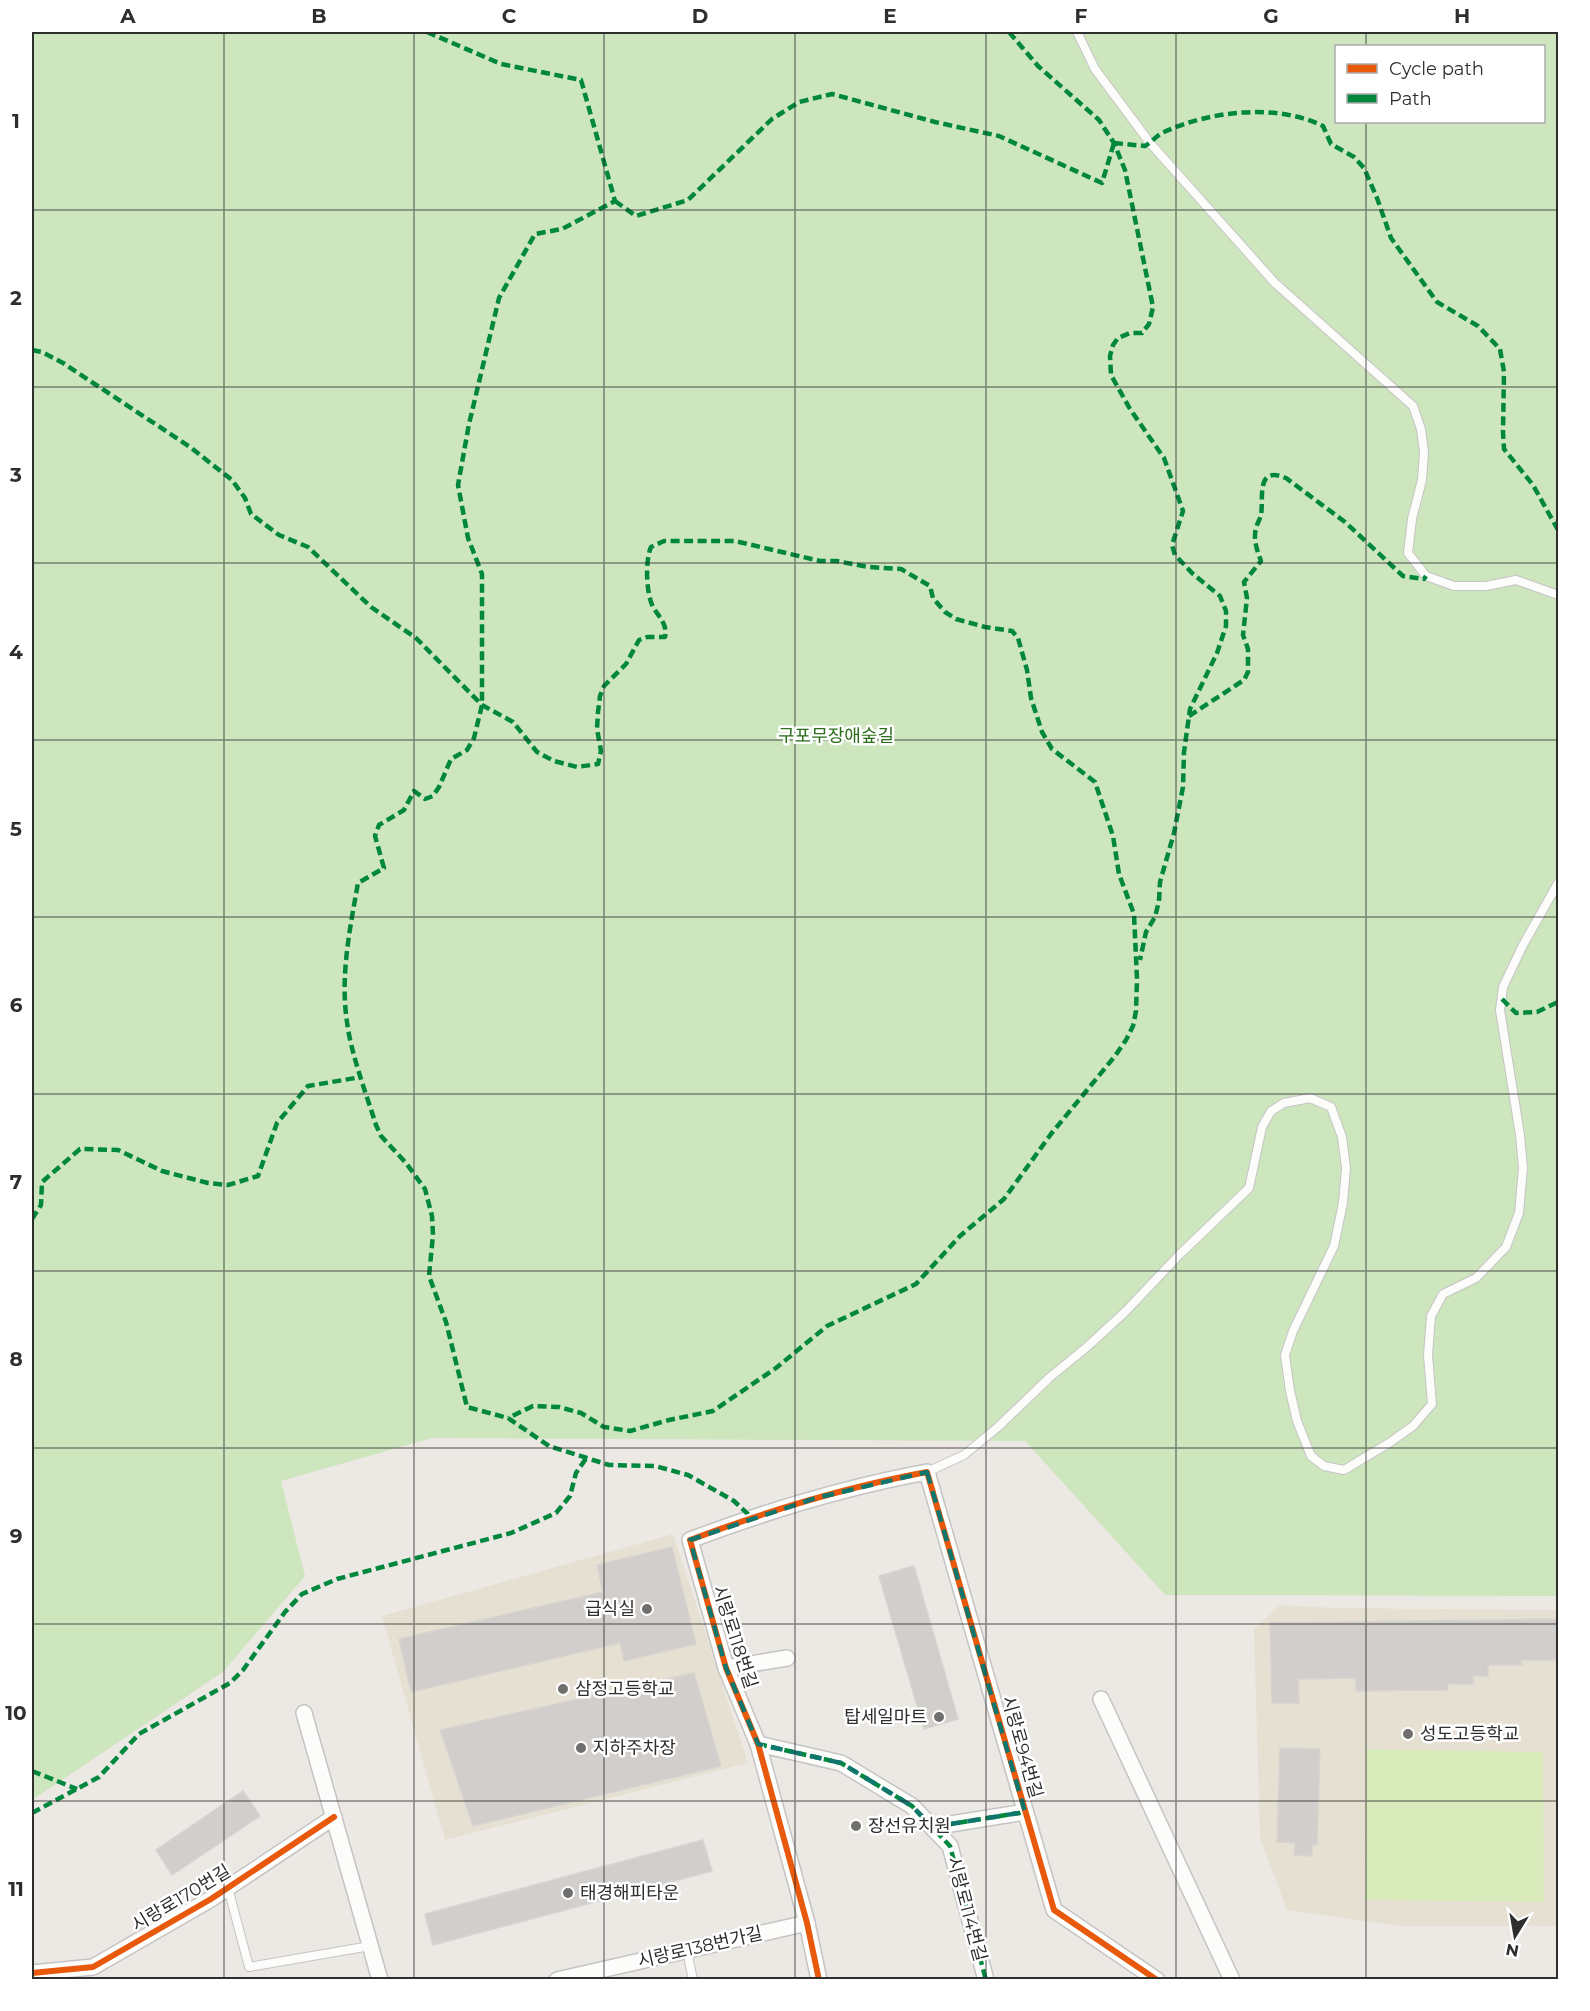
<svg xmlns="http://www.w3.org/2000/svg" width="1590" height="2011" font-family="Montserrat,'Noto Sans KR',sans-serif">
<rect width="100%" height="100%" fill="#ece8e4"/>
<g fill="#e6e0d3">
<path d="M673,1534L748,1763L445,1840L382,1616Z"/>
<path d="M1280,1605L1334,1608L1558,1610V1926H1400L1287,1910L1260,1838L1254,1630Z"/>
</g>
<path fill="#cee6be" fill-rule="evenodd" d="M32,32H1558V1596L1165,1595L1025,1441L432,1438L281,1481L305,1576L223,1672L32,1800ZM1336,46H1544V122H1336Z"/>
<path fill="#d9eabb" d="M1366,1749L1543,1752L1544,1902L1365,1900Z"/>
<g fill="#d1cecb" stroke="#d7d4d0" stroke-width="1.5">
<path d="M672,1547L696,1644L624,1661L620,1643L411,1692L399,1639L603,1592L597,1565Z"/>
<path d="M914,1566L958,1719L924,1729L879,1576Z"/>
<path d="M1558,1619V1660H1521L1522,1665H1488V1676H1473L1474,1684H1448V1690L1356,1691V1678L1298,1679L1299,1703H1272L1270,1623Z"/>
<path d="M694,1673L721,1766L473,1826L440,1730Z"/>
<path d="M1280,1748L1320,1749L1317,1845H1312V1856L1294,1855L1295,1843L1277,1842Z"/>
<path d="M243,1791L260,1816L172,1875L156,1850Z"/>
<path d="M703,1840L712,1871L433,1945L425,1914Z"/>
</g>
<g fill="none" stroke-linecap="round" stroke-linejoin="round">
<g stroke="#c5c4c5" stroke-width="10">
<g id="service">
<path d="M1077,32L1095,69L1150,143L1275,283L1413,406L1421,429L1424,452L1422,480L1412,519L1408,553L1426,576L1454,586H1486L1516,580L1558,595"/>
<path d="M927,1472L964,1455L998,1427L1049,1378L1088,1346L1126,1311L1179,1255L1249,1188L1262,1127L1271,1111L1284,1103L1310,1098L1331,1107L1342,1137L1346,1168L1343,1203L1334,1246L1293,1331L1285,1355L1290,1391L1297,1421L1311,1456L1324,1466L1344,1470L1389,1443L1413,1426L1432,1404L1428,1355L1431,1316L1443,1294L1476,1278L1506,1247L1519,1213L1523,1168L1520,1135L1500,1010L1503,987L1523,945L1558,883"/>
<path d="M228,1888L249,1967L370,1946"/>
<path d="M687,1951L693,1980"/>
</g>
</g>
<g stroke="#c5c4c5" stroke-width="18">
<g id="minor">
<path d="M726,1668L787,1658"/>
<path d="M1101,1699L1232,1980"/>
<path d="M304,1713L380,1980"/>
<path d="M758,1744L841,1763L912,1806L950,1846L986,1980"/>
<path d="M932,1827L1025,1812"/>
<path d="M32,1973L93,1967L211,1899L334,1817"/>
<path d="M557,1980L807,1923"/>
<path d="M819,1980L807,1923L758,1744L726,1668L690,1540C767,1511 846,1487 927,1472L1054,1910L1157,1980"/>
</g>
</g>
<use href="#service" stroke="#fcfcfb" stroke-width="8"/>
<use href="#minor" stroke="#fcfcfb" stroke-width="15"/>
<g stroke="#00873e" stroke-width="4.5" stroke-dasharray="9 4.5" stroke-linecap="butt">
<path d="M427,32L501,64L581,80L615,201L562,229L535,234L499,298L469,424L458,485L468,538L482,574V705L474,738L467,750L451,759L439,787L433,796L425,799L414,791L404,810L379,825L375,836L384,868L358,883C350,928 340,976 347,1022C351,1054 366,1093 376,1125L381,1136L406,1163L425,1189L432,1216L433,1235L429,1276L446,1322L467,1407L508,1418L549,1446L609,1465L655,1466L688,1475L734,1501L751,1517"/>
<path d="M1009,32L1038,66L1099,120L1114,143L1125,170L1153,307L1149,324L1142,333H1130L1118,338L1113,345L1110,356L1111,375L1130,409L1164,458L1183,511L1172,545L1175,555L1193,574L1220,596L1226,611V626L1217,653L1190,709L1184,752L1183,787L1174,833L1160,882L1159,901L1155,917L1146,932L1140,960"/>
<path d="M1114,143L1145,146C1152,142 1157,135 1164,132C1210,111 1276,103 1323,126L1331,144L1354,157L1364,168L1377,198L1391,238L1437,302L1478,326L1500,349L1504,372L1503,432L1504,449L1533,485L1558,530"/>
<path d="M615,201L636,216L688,200L772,119L799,102L832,94L935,122L999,136L1102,183L1114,143"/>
<path d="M32,350L42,352L63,363L190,447L232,480L245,498L251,514L279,535L308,547L371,607L416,638L482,705L513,722L537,752L554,761L577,767L598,764L601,751L597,729L598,712L600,696L604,686L626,664L639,640L647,637H665C668,625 659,617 653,607C646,593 645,561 651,547L664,541H735L820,561H836L869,567L901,569L930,586L933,598L945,612L956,619L985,627L1012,631L1018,638L1027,670L1031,698L1042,732L1052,749L1095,782L1113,836L1119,874L1134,914L1137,979L1136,1011L1133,1026L1126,1040L1115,1056L1051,1134L1004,1199L960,1236L916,1284L827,1326L776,1368L713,1411L669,1420L630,1431L604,1427L581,1413L559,1407L533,1406L508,1418"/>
<path d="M1189,716L1244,680L1248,672V649L1243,635L1247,598L1244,582L1261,561C1257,550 1253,540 1256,528C1257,524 1260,519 1261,515C1264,498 1255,465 1286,478L1345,522L1403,576L1424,579L1426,576"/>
<path d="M1502,999L1516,1013L1537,1012L1558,1002"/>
<path d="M32,1219L41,1205L42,1182L80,1149L118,1150L162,1171L208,1183L228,1185L258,1176L277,1123L308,1086L361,1077"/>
<path d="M758,1744L841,1763L912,1806L950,1846L986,1980"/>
<path d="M32,1771L77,1789"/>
<path d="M32,1813L99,1777L139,1734L230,1683L243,1670L285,1612L302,1594L337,1579L511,1533L556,1513L570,1496L576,1473L587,1457"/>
<path d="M932,1827L1025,1812"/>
</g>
<g stroke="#fff" stroke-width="10">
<g id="cycleway">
<path d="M32,1973L93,1967L211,1899L334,1817"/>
<path d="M819,1980L807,1923L758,1744L726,1668L690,1540C767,1511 846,1487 927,1472L1054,1910L1157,1980"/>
</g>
</g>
<use href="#cycleway" stroke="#e8590c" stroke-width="6"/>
</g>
<path fill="none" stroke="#0f766e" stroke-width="4.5" stroke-dasharray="12 8" stroke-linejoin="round" d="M927,1472L1025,1812L932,1827L912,1806L841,1763L758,1744L726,1668L690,1540L816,1498Z"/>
<path fill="none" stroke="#2e2e2e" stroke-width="1.5" stroke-opacity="0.55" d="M224,32V1980M414,32V1980M604,32V1980M795,32V1980M986,32V1980M1176,32V1980M1366,32V46M1366,122V1980M32,210H1558M32,387H1558M32,563H1558M32,740H1558M32,917H1558M32,1094H1558M32,1271H1558M32,1448H1558M32,1624H1558M32,1801H1558"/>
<g fill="#706f6e" stroke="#fff" stroke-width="2">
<circle cx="647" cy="1609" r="6"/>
<circle cx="563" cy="1689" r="6"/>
<circle cx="939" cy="1717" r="6"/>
<circle cx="1408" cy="1734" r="6"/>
<circle cx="581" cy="1748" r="6"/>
<circle cx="856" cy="1826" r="6"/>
<circle cx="568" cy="1893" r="6"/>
</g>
<g text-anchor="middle" stroke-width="5" stroke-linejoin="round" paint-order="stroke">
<g font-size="18" fill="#2c6e1b" stroke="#fff">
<text x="836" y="742">구포무장애숲길</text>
</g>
<g font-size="18" fill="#2e2e2e" stroke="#fff" text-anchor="start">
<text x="635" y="1615" text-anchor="end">급식실</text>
<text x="575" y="1695">삼정고등학교</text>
<text x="927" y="1723" text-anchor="end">탑세일마트</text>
<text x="1420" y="1740">성도고등학교</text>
<text x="593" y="1754">지하주차장</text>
<text x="868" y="1832">장선유치원</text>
<text x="580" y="1899">태경해피타운</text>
</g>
<g font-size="18" fill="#2e2e2e" stroke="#fff">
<text transform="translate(735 1637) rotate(72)" y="6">시랑로118번길</text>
<text transform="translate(1022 1747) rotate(74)" y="6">시랑로94번길</text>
<text transform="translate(181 1898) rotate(-31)" y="6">시랑로170번길</text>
<text transform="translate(967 1909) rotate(75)" y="6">시랑로114번길</text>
<text transform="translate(700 1947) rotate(-13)" y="6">시랑로138번가길</text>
</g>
</g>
<rect width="1590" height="2011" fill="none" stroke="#ffffff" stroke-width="66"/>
<rect x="1335" y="45" width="210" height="78" fill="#ffffff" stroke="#ababab" stroke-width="1.5"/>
<rect x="1347" y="64" width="30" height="9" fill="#e8590c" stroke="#ababab" stroke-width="1.5"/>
<text x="1389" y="75" font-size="18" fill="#2e2e2e">Cycle path</text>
<rect x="1347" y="94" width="30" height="9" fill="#00873e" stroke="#ababab" stroke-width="1.5"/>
<text x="1389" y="105" font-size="18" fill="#2e2e2e">Path</text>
<g transform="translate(1515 1936) rotate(191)" stroke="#ffffff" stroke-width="4.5" paint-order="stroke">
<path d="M0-4.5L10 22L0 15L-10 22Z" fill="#2e2e2e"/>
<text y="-9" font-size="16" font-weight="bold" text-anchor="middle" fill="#2e2e2e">N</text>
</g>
<rect x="33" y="33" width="1524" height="1945" fill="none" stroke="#2e2e2e" stroke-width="2"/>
<g font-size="20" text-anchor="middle" font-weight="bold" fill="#2e2e2e">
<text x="128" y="23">A</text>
<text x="319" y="23">B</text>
<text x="509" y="23">C</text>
<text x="700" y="23">D</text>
<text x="890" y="23">E</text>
<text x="1081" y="23">F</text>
<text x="1271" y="23">G</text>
<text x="1462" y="23">H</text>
<text x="16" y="128">1</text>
<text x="16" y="305">2</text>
<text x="16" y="482">3</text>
<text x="16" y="659">4</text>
<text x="16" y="836">5</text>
<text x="16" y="1012">6</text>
<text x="16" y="1189">7</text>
<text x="16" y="1366">8</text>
<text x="16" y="1543">9</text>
<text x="16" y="1720">10</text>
<text x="16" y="1896">11</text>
</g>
</svg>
